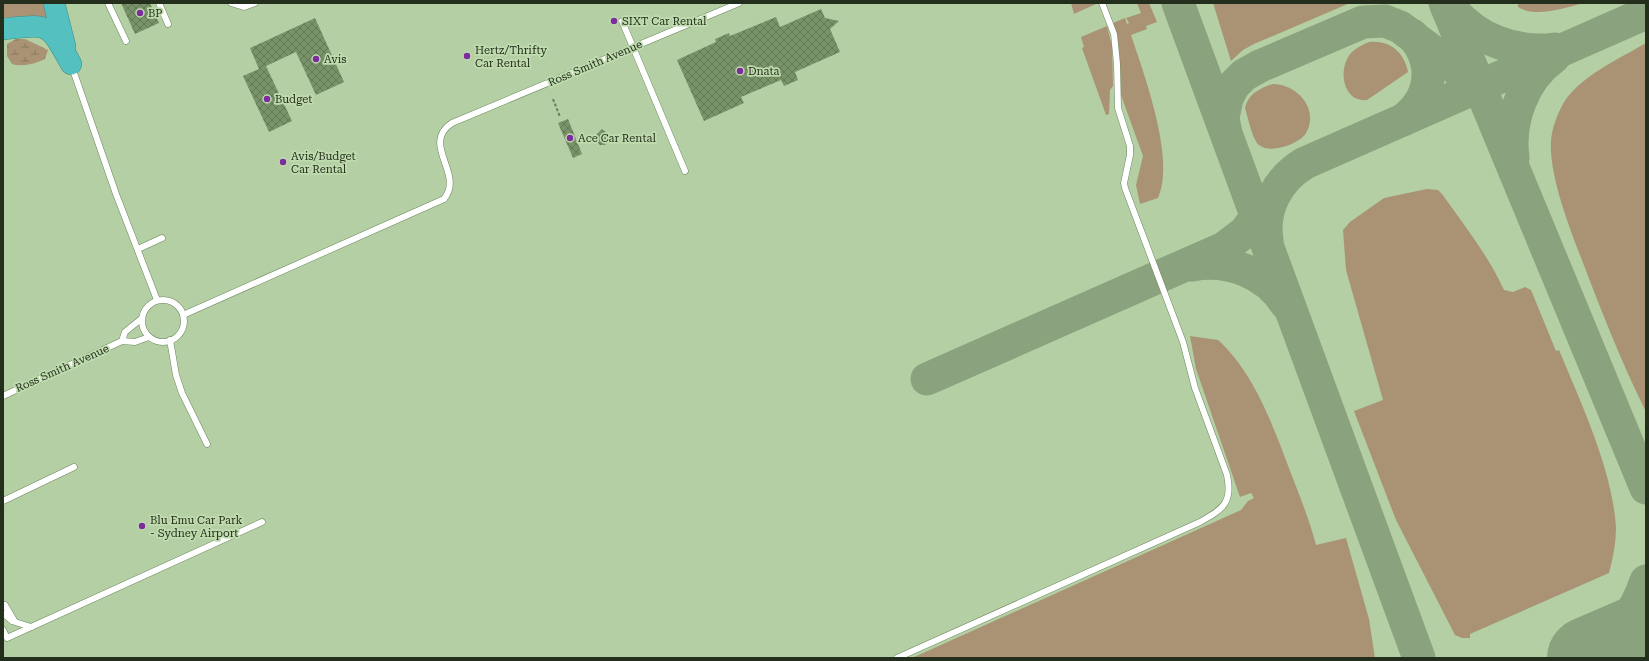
<svg xmlns="http://www.w3.org/2000/svg" width="1649" height="661" font-family="'Roboto Serif',serif">
<defs>
<pattern id="wetland-marsh" width="20" height="14" patternUnits="userSpaceOnUse"><rect width="20" height="14" fill="#aa9375"/><path d="M1 5h8M5 5V1M11 12h8M15 12V8" fill="none" stroke="#8a785f"/></pattern>
<pattern id="building-cross-hatch" width="8" height="8" patternUnits="userSpaceOnUse"><rect width="8" height="8" fill="#799369"/><path d="M0 0l8 8M0 8l8-8" fill="none" stroke="#637856"/></pattern>
</defs>
<rect width="100%" height="100%" fill="#b3cfa3"/>
<g fill="#aa9375">
<path d="M3,3H48L49,19L3,26Z"/>
<path d="M1071,3H1098L1074,14Z"/>
<path d="M1137,3H1149L1157,22L1146,26L1147,29L1131,35C1144,74 1176,160 1158,198L1140,204L1136,185L1143,156L1121,95L1119,51L1113,23L1125,18L1127,24L1129,23L1126,18L1141,13Z"/>
<path d="M1213,3H1350L1254,44L1243,50L1231,61Z"/>
<path d="M1518,3H1584C1565,8 1535,18 1518,7Z"/>
<path d="M1107,26L1112,46L1113,86L1110,90L1109,114L1106,115L1082,48L1084,47L1081,37Z"/>
<path d="M1369,42C1390,40 1404,52 1408,72L1367,100C1343,103 1337,69 1351,53C1356,48 1362,45 1369,42Z"/>
<path d="M1646,43V412C1621,361 1600,308 1580,255C1568,224 1549,174 1551,141C1552,128 1557,115 1563,104C1578,77 1621,58 1646,43Z"/>
<path d="M1273,84C1296,84 1320,108 1306,133C1300,144 1267,156 1257,143C1251,134 1248,118 1245,108C1248,94 1260,88 1273,84Z"/>
<path d="M1427,189L1438,190L1442,194C1464,225 1488,255 1504,290L1513,292L1525,287L1531,290L1556,351L1559,350C1581,403 1613,471 1616,528C1616,543 1613,558 1609,573L1470,634V638H1462L1455,635L1396,520L1354,411L1383,400L1346,270L1343,230L1350,222L1384,198Z"/>
<path d="M1190,336L1218,340C1255,373 1275,431 1292,476C1301,499 1310,522 1316,545L1346,538L1369,619L1375,658H912L1241,510L1248,501L1254,498L1251,493L1240,497L1196,369Z"/>
</g>
<path fill="url(#wetland-marsh)" d="M16,39H25L48,50L45,59C34,64 24,67 12,64L7,56V44Z"/>
<g fill="none" stroke-linecap="round" stroke-linejoin="round">
<g stroke="#8aa27d" stroke-width="33">
<path d="M1178,3L1419,658"/>
<path d="M1445,3L1646,488"/>
<path d="M1450,7C1475,39 1515,54 1555,49"/>
<path d="M1403,120C1433,98 1436,62 1412,35"/>
<path d="M1225,129L1223,118L1227,98L1234,85L1244,75L1260,66L1363,22L1385,21L1400,27L1471,80L1477,86"/>
<path d="M1513,158C1508,121 1523,79 1554,57"/>
<path d="M1267,240C1262,208 1278,179 1305,163L1646,13"/>
<path d="M1192,265C1228,258 1267,273 1286,304"/>
<path d="M927,379L1224,248L1245,232L1268,202"/>
<path d="M1584,658C1614,641 1635,614 1646,581"/>
</g>
<path stroke="#8aa27d" stroke-width="82" d="M1588,658L1646,633"/>
</g>
<g fill="url(#building-cross-hatch)">
<path d="M121,3H150L159,23L135,34Z"/>
<path d="M821,9L825,18L839,21L830,29L840,52L795,72L798,80L784,86L781,80L741,97L744,103L704,121L677,60L716,42L715,39L729,33L730,36L776,17L780,27Z"/>
<path d="M315,18L344,82L316,95L296,52L266,66L292,121L269,132L243,76L259,69L250,48Z"/>
<path d="M568,119L582,154L573,158L558,123Z"/>
<path d="M602,129L609,135V141L605,145H600L596,141V135Z"/>
</g>
<g fill="none" stroke-linecap="round" stroke-linejoin="round">
<g stroke="#6e875e" stroke-width="7">
<g id="service">
<path d="M108,3L126,41"/>
<path d="M159,3L168,24"/>
<path d="M231,3L244,7L255,3"/>
<path d="M622,21L685,171"/>
<path d="M72,67L116,194L157,300"/>
<path d="M138,249L162,238"/>
<circle cx="163" cy="321" r="21"/>
<path d="M183,315L444,199C465,174 420,144 452,123L739,3"/>
<path d="M170,340L176,375L182,393L207,444"/>
<path d="M122,341L125,332L141,319"/>
<path d="M3,396L122,341L135,342L149,337"/>
<path d="M3,501L74,467"/>
<path d="M5,605L15,622L31,627"/>
<path d="M3,613L12,621"/>
<path d="M3,630L7,638L262,522"/>
<path d="M897,658L1200,522C1223,509 1233,503 1227,475L1195,388L1183,342L1125,188L1124,183L1130,155V146L1118,108L1117,64L1114,34L1102,3"/>
</g>
</g>
<g stroke="#438d86" stroke-width="22">
<g id="motorway">
<path d="M54,3L65,46"/>
<path d="M3,29C50,24 48,22 71,64"/>
</g>
</g>
<path stroke="#6b7e5f" stroke-width="2" stroke-dasharray="3 2" stroke-linecap="butt" d="M553,99L560,117"/>
<use href="#service" stroke="#fff" stroke-width="6"/>
<use href="#motorway" stroke="#54c0bf" stroke-width="21"/>
</g>
<g fill="#7c2c9d" stroke="#c0dcaf" stroke-width="1.5">
<circle cx="140" cy="13" r="4"/>
<circle cx="614" cy="21" r="4"/>
<circle cx="467" cy="56" r="4"/>
<circle cx="316" cy="59" r="4"/>
<circle cx="740" cy="71" r="4"/>
<circle cx="267" cy="99" r="4"/>
<circle cx="570" cy="138" r="4"/>
<circle cx="283" cy="162" r="4"/>
<circle cx="142" cy="526" r="4"/>
</g>
<g text-anchor="middle" stroke-width="3.5" stroke-linejoin="round" paint-order="stroke">
<g font-size="11" fill="#242e1d" stroke="#c0dcaf" text-anchor="start">
<text x="148" y="17">BP</text>
<text x="622" y="25">SIXT Car Rental</text>
<text x="475" y="54">Hertz/Thrifty<tspan x="475" dy="13">Car Rental</tspan></text>
<text x="324" y="63">Avis</text>
<text x="748" y="75">Dnata</text>
<text x="275" y="103">Budget</text>
<text x="578" y="142">Ace Car Rental</text>
<text x="291" y="160">Avis/Budget<tspan x="291" dy="13">Car Rental</tspan></text>
<text x="150" y="524">Blu Emu Car Park<tspan x="150" dy="13">- Sydney Airport</tspan></text>
</g>
<g font-size="11" fill="#242e1d" stroke="#c0dcaf">
<text transform="translate(595 63) rotate(-23)" y="4">Ross Smith Avenue</text>
<text transform="translate(62 368) rotate(-24)" y="4">Ross Smith Avenue</text>
</g>
</g>
<rect width="1649" height="661" fill="none" stroke="#242e1d" stroke-width="8"/>
</svg>
